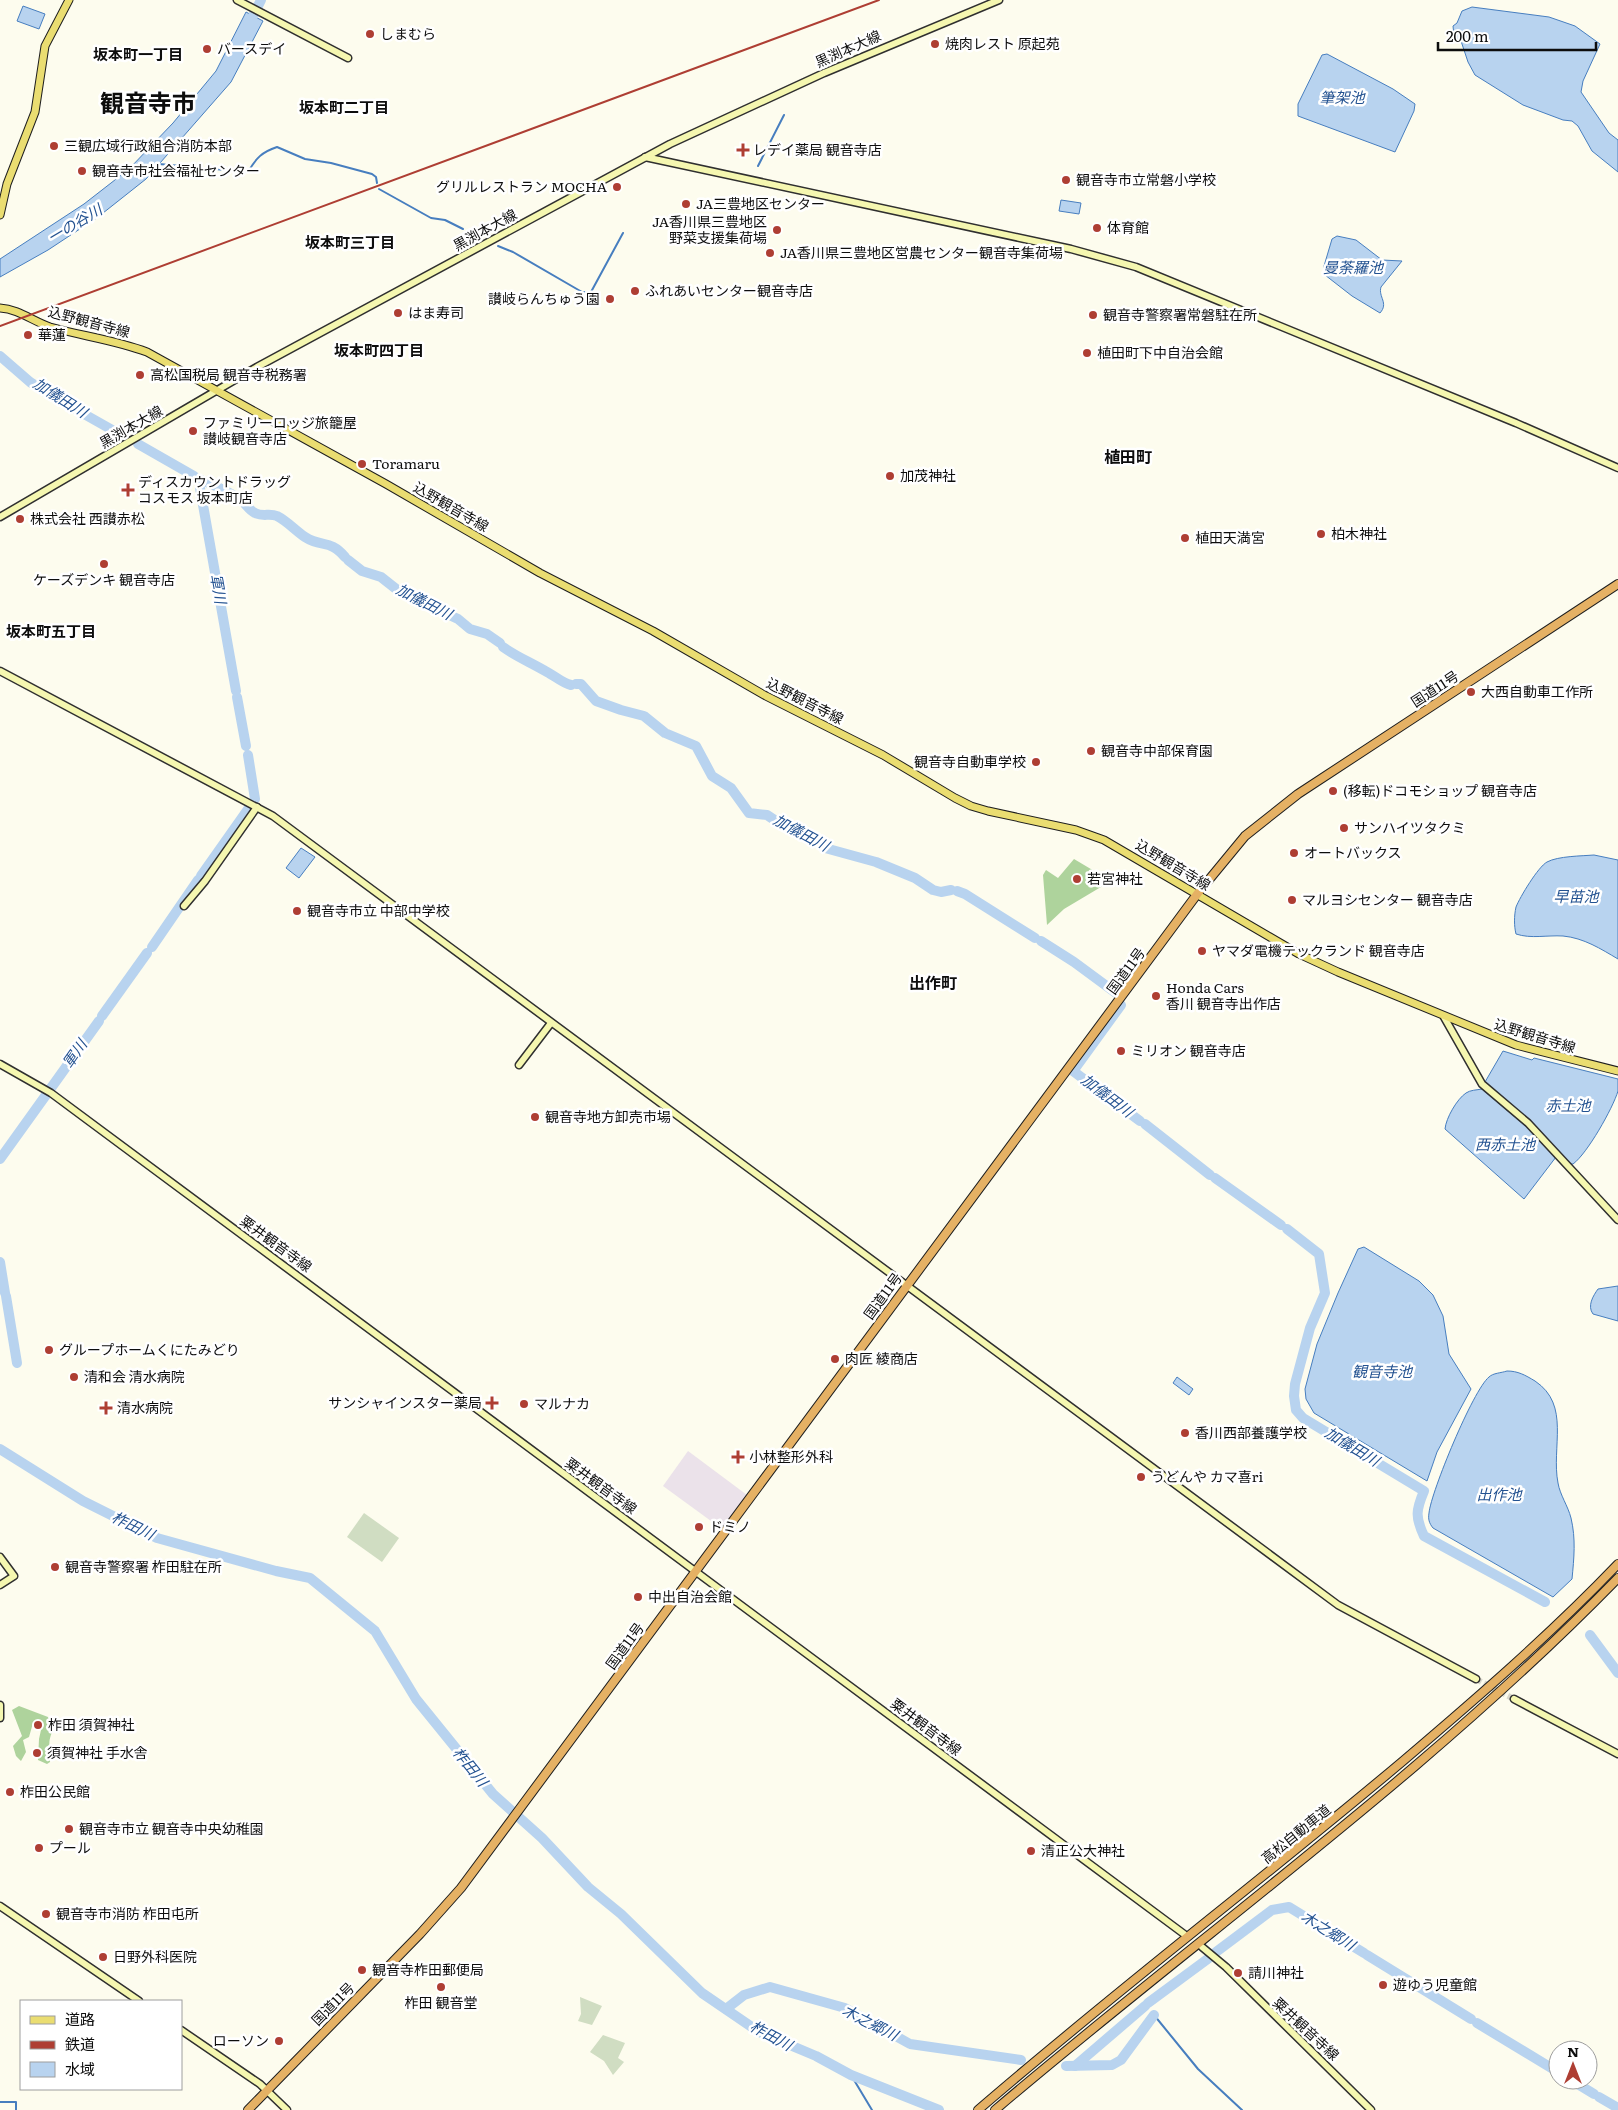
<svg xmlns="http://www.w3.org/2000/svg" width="1618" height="2110" font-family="Literata,'Noto Sans JP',serif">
<rect width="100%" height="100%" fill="#fdfcee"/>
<path fill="#ebe2ea" d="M688,1451L747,1495L722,1529L663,1486Z"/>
<g fill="#aed39c">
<path d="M1074,859L1111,881L1064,909L1047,925L1043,875L1046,870L1058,878Z"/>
<path d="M19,1706L48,1717L54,1728C46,1744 51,1745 50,1762L47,1764L38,1760L39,1739L41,1730L37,1720L33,1723L29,1737L23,1740L26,1752L21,1761L16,1756L13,1746L22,1736L12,1710Z"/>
</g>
<g fill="#d0ddc2">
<path d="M364,1513L399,1538L382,1562L347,1537Z"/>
<path d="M580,1997L602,2006L592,2025L578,2021L581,2014Z"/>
<path d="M603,2035L625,2043L618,2058L624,2062L613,2075L604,2061L590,2052Z"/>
</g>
<g fill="#b8d3ef" stroke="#477ebf">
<path d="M23,6L45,14L39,29L17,21Z"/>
<path d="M1472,7L1549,17L1575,26L1600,44L1583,81L1581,92L1609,133L1618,140V172L1592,151L1578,126L1572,121L1563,120L1523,105L1475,75L1468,62L1461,41L1454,36L1453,26L1457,23L1462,11Z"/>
<path d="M246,12L263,21L231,82L146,179L98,217L48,250L0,277V259L84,204L129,169L173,123L216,71Z"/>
<path d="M1327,54L1393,89L1415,104L1414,111L1395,152L1298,116V104L1322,55Z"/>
<path d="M1061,200L1081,203L1079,214L1059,211Z"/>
<path d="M1337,236L1356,240L1382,260L1402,261L1381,287C1378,297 1389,303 1380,313L1352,296L1325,275L1324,266L1332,239Z"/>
<path d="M301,848L315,857L299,878L286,868Z"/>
<path d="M1594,855L1618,860V959C1601,949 1584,938 1563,936C1547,935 1531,939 1516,934C1514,926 1514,916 1516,907C1520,897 1538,867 1547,862C1558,856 1582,856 1594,855Z"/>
<path d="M1503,1051L1532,1060L1534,1058L1618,1079C1618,1083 1618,1087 1618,1091C1613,1108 1587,1154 1573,1164H1570L1526,1117L1485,1082Z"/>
<path d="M1482,1089L1528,1128L1556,1157L1524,1199L1445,1129C1446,1118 1457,1099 1466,1093C1470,1090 1477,1090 1482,1089Z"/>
<path d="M1364,1247L1419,1281L1433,1295L1443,1316L1449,1354L1471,1389L1437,1452L1427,1481L1314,1413L1306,1399L1305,1389L1317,1344L1338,1293L1358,1249Z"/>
<path d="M1618,1286V1321L1593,1314C1587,1306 1593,1296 1598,1289Z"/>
<path d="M1507,1371C1518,1371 1525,1375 1535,1381C1571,1405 1551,1447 1558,1483C1560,1495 1568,1506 1571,1518C1576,1539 1574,1558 1572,1579L1553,1597L1433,1528C1429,1523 1428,1519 1429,1513C1431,1492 1473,1390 1489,1377C1493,1373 1501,1373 1507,1371Z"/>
<path d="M1177,1377L1193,1389L1189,1395L1173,1383Z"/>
</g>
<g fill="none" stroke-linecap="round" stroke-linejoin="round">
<g stroke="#477ebf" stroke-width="2">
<path d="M159,164L248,172C256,158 262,152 277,147L305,159L331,163L372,174L376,177L377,183"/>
<path d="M758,166L784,115"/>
<path d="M379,189L431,218L445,220L463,229"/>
<path d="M471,233L480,238"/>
<path d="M498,246L513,252L582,292H591L623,233"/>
<path d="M1154,2015L1198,2069L1242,2110"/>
<path d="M851,2075L872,2110"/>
<path d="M0,2102H16V2110"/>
</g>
<g stroke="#b8d3ef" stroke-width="10">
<path d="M248,26L261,0"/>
<path d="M0,356L30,382L45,392L123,436"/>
<path d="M138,444L194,476"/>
<path d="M199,479C213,485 229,491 241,500C246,504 249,510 255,513C262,517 270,513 277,516C287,521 296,531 305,537C322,548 330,539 345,557"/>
<path d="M200,488L236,691"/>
<path d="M348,560L362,571L381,577L400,592L458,619L470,629L487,634L500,643"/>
<path d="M503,647C517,657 532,663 547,672C555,676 562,683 571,685"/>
<path d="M576,684H581L596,701L621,710L644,716L665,733L696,746L712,776L731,788L749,813L767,815L779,823L810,836L825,848L876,862L915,878L933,890L941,892L951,890"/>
<path d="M237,697L246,746"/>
<path d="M248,755L255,799"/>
<path d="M201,876L249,808"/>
<path d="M957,891L965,894L1035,938"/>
<path d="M1041,941L1074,962L1116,993"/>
<path d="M152,947L198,880"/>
<path d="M102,1016L147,953"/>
<path d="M1076,1067L1121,1005"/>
<path d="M1073,1071L1140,1121"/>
<path d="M51,1088L99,1021"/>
<path d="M1145,1124L1210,1175"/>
<path d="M0,1159L46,1095"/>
<path d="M1215,1178L1281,1225"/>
<path d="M1287,1229L1319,1254L1325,1293L1310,1328L1295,1384L1294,1396L1296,1410L1303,1418L1424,1491C1416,1510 1415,1517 1424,1536L1545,1602"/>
<path d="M0,1262L5,1293"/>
<path d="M6,1296L17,1363"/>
<path d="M0,1449L83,1501L157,1538L276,1571L310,1578L375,1631L416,1699L493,1794L542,1838L588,1887L621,1914L702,1993L759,2032L816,2056L851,2075L939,2110"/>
<path d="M1590,1635L1618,1673"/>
<path d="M1216,1952L1272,1910L1289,1907L1364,1953"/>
<path d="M1367,1955L1471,2019"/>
<path d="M1148,2003L1209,1958"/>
<path d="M726,2009L744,1995L770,1987L845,2008L910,2044L1021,2060"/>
<path d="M1477,2023L1558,2072"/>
<path d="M1066,2066L1112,2065L1121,2060L1154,2015"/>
<path d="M1075,2066L1145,2006"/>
<path d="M1571,2080L1594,2094"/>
<path d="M1599,2097L1618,2108"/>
</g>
<path stroke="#d9d8cc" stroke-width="6" stroke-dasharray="6 3" stroke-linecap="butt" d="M1476,1679L1514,1699"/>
<g stroke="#2f2f2f" stroke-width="9">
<g id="secondary">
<path d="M237,0L348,58"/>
<path d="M645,157L1071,249L1136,267L1516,423L1618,468"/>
<path d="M0,517L257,367L670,144L824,73L999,0"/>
<path d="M0,671L273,816L1338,1605L1476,1679"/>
<path d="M184,906L205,881L257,807"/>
<path d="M1444,1017L1482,1084L1528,1123L1618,1220"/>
<path d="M0,1064L51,1093L1184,1934"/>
<path d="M519,1065L551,1023"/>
<path d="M0,1557L14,1576L0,1585"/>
<path d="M1514,1699L1618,1754"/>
<path d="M0,1705V1718"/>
<path d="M0,1906L139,2001"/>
<path d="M1202,1947L1226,1967L1371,2110"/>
<path d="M181,2030L260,2084L287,2110"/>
</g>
</g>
<g stroke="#1e1e1e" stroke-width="9">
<g id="primary">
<path d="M0,215L7,184L35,112L45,46L69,0"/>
<path d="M0,308C18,309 33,321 50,327C82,336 115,340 147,352L386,484L540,573L653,631L766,696L883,755L955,798L971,806L988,811L1076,830L1104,840L1299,954L1338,972L1516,1045L1618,1071"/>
</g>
</g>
<g stroke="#1e1e1e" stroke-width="10">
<g id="highway">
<path d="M248,2110L420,1934L461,1888L1198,893L1245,836L1298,794L1618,584"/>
<path d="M978,2110C1117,1990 1263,1879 1403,1761C1477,1698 1551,1634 1618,1564"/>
<path d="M995,2110C1203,1933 1427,1774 1618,1578"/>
</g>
</g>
<use href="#secondary" stroke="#f5f7b0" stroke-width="6"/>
<use href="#primary" stroke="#eadd71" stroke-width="7"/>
<use href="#highway" stroke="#e5b164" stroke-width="8"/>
<path stroke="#ae3e33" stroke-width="2" d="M0,326L879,0"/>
</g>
<g fill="#ae3e33" stroke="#fff" stroke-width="2">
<circle cx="370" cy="34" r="5"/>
<circle cx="935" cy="44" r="5"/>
<circle cx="207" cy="49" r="5"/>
<circle cx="54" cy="146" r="5"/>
<path d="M740.5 142.5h5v5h5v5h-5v5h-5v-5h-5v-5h5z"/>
<circle cx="82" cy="171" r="5"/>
<circle cx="1066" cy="180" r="5"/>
<circle cx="617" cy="187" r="5"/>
<circle cx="686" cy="204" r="5"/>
<circle cx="1097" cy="228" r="5"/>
<circle cx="777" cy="230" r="5"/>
<circle cx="770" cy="253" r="5"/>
<circle cx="635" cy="291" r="5"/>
<circle cx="610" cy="299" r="5"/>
<circle cx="398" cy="313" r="5"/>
<circle cx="1093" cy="315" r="5"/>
<circle cx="28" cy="335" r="5"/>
<circle cx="1087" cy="353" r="5"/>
<circle cx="140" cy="375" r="5"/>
<circle cx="193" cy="431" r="5"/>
<circle cx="362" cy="464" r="5"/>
<circle cx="890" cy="476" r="5"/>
<path d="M125.5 482.5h5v5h5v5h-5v5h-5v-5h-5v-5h5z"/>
<circle cx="20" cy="519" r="5"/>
<circle cx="1321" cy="534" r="5"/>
<circle cx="1185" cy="538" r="5"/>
<circle cx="104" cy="564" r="5"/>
<circle cx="1471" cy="692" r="5"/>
<circle cx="1091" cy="751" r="5"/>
<circle cx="1036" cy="762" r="5"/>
<circle cx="1333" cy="791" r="5"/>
<circle cx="1344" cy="828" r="5"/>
<circle cx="1294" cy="853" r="5"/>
<circle cx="1077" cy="879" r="5"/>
<circle cx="1292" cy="900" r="5"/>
<circle cx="297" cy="911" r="5"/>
<circle cx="1202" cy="951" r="5"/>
<circle cx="1156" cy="996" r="5"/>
<circle cx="1121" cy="1051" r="5"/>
<circle cx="535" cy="1117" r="5"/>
<circle cx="49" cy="1350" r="5"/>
<circle cx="835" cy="1359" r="5"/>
<circle cx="74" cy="1377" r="5"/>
<path d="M489.5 1395.5h5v5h5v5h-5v5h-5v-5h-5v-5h5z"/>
<circle cx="524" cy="1404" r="5"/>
<path d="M103.5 1400.5h5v5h5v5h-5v5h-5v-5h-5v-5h5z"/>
<circle cx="1185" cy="1433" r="5"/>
<path d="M735.5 1449.5h5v5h5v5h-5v5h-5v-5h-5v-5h5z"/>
<circle cx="1141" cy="1477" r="5"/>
<circle cx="699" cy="1527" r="5"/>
<circle cx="55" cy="1567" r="5"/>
<circle cx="638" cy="1597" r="5"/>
<circle cx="38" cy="1725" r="5"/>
<circle cx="37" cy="1753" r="5"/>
<circle cx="10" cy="1792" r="5"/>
<circle cx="69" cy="1829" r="5"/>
<circle cx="39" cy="1848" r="5"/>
<circle cx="1031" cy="1851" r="5"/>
<circle cx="46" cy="1914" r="5"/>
<circle cx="103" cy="1957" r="5"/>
<circle cx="362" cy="1970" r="5"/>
<circle cx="1238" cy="1973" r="5"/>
<circle cx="1383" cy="1985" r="5"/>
<circle cx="441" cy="1987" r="5"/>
<circle cx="279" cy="2041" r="5"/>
</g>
<g text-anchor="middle" stroke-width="5" stroke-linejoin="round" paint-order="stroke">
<g font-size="14" fill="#0d0d0d" stroke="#fff" text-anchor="start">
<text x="380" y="39">しまむら</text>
<text x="945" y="49">焼肉レスト 原起苑</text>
<text x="217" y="54">バースデイ</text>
<text x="64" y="151">三観広域行政組合消防本部</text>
<text x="753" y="155">レデイ薬局 観音寺店</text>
<text x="92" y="176">観音寺市社会福祉センター</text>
<text x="1076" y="185">観音寺市立常磐小学校</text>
<text x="607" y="192" text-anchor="end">グリルレストラン MOCHA</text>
<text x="696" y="209">JA三豊地区センター</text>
<text x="767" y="227" text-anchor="end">JA香川県三豊地区<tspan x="767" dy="16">野菜支援集荷場</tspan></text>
<text x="1107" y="233">体育館</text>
<text x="780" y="258">JA香川県三豊地区営農センター観音寺集荷場</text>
<text x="645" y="296">ふれあいセンター観音寺店</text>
<text x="600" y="304" text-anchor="end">讃岐らんちゅう園</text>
<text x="408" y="318">はま寿司</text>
<text x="1103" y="320">観音寺警察署常磐駐在所</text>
<text x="38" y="340">華蓮</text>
<text x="1097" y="358">植田町下中自治会館</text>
<text x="150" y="380">高松国税局 観音寺税務署</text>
<text x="203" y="428">ファミリーロッジ旅籠屋<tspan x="203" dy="16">讃岐観音寺店</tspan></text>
<text x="372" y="469">Toramaru</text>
<text x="900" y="481">加茂神社</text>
<text x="138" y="487">ディスカウントドラッグ<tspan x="138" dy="16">コスモス 坂本町店</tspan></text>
<text x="30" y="524">株式会社 西讃赤松</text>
<text x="1331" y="539">柏木神社</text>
<text x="1195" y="543">植田天満宮</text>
<text x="104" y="585" text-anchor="middle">ケーズデンキ 観音寺店</text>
<text x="1481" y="697">大西自動車工作所</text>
<text x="1101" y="756">観音寺中部保育園</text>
<text x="1026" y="767" text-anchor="end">観音寺自動車学校</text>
<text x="1343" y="796">(移転)ドコモショップ 観音寺店</text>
<text x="1354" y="833">サンハイツタクミ</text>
<text x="1304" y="858">オートバックス</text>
<text x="1087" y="884">若宮神社</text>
<text x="1302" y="905">マルヨシセンター 観音寺店</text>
<text x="307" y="916">観音寺市立 中部中学校</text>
<text x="1212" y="956">ヤマダ電機テックランド 観音寺店</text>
<text x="1166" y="993">Honda Cars<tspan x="1166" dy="16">香川 観音寺出作店</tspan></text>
<text x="1131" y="1056">ミリオン 観音寺店</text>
<text x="545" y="1122">観音寺地方卸売市場</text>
<text x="59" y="1355">グループホームくにたみどり</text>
<text x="845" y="1364">肉匠 綾商店</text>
<text x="84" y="1382">清和会 清水病院</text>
<text x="482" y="1408" text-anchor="end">サンシャインスター薬局</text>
<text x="534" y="1409">マルナカ</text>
<text x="117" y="1413">清水病院</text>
<text x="1195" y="1438">香川西部養護学校</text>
<text x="749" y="1462">小林整形外科</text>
<text x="1151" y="1482">うどんや カマ喜ri</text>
<text x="709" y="1532">ドミノ</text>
<text x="65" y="1572">観音寺警察署 柞田駐在所</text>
<text x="648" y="1602">中出自治会館</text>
<text x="48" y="1730">柞田 須賀神社</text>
<text x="47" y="1758">須賀神社 手水舎</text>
<text x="20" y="1797">柞田公民館</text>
<text x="79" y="1834">観音寺市立 観音寺中央幼稚園</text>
<text x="49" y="1853">プール</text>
<text x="1041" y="1856">清正公大神社</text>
<text x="56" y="1919">観音寺市消防 柞田屯所</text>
<text x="113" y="1962">日野外科医院</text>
<text x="372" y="1975">観音寺柞田郵便局</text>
<text x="1248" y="1978">請川神社</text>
<text x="1393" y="1990">遊ゆう児童館</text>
<text x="441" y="2008" text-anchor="middle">柞田 観音堂</text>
<text x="269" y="2046" text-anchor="end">ローソン</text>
</g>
<g font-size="14" fill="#0d0d0d" stroke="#fff">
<text transform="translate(848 49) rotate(-24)" y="5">黒渕本大線</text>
<text transform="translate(485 230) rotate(-29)" y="5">黒渕本大線</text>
<text transform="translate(89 322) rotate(15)" y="5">込野観音寺線</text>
<text transform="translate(131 427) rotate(-30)" y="5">黒渕本大線</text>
<text transform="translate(451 507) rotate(30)" y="5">込野観音寺線</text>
<text transform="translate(1435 689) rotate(-33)" y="5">国道11号</text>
<text transform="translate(805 701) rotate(27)" y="5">込野観音寺線</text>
<text transform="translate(1173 865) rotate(31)" y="5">込野観音寺線</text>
<text transform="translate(1126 971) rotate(-54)" y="5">国道11号</text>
<text transform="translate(1535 1036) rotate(17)" y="5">込野観音寺線</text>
<text transform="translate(276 1244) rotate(36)" y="5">粟井観音寺線</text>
<text transform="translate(883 1296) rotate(-54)" y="5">国道11号</text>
<text transform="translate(601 1486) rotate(36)" y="5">粟井観音寺線</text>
<text transform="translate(625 1646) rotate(-54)" y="5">国道11号</text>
<text transform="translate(926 1727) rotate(37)" y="5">粟井観音寺線</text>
<text transform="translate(1296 1834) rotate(-39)" y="5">高松自動車道</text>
<text transform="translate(333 2004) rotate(-45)" y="5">国道11号</text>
<text transform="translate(1306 2029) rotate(43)" y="5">粟井観音寺線</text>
</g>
<g font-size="15" font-weight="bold" fill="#0d0d0d" stroke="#fff">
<text x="138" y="60">坂本町一丁目</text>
<text x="344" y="113">坂本町二丁目</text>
<text x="350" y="248">坂本町三丁目</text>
<text x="379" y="356">坂本町四丁目</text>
<text x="51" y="637">坂本町五丁目</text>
</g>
<g font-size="15" font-style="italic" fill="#235291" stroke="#fff">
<text x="1342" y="103">筆架池</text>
<text transform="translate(75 224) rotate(-31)" y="5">一の谷川</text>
<text x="1353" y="273">曼荼羅池</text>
<text transform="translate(60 398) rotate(32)" y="5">加儀田川</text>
<text transform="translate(218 589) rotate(80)" y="5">軍川</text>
<text transform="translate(424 602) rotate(27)" y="5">加儀田川</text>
<text transform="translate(801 833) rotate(28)" y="5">加儀田川</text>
<text x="1576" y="902">早苗池</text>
<text transform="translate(75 1054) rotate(-55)" y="5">軍川</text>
<text transform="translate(1107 1096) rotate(37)" y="5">加儀田川</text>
<text x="1568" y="1111">赤土池</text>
<text x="1505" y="1150">西赤土池</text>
<text x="1382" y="1377">観音寺池</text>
<text transform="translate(1352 1447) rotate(31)" y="5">加儀田川</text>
<text x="1499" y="1500">出作池</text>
<text transform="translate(133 1526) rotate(26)" y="5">柞田川</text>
<text transform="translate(470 1767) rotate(51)" y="5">柞田川</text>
<text transform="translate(1328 1931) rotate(32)" y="5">木之郷川</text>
<text transform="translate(870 2023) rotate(27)" y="5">木之郷川</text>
<text transform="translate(771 2036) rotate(28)" y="5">柞田川</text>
</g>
<g font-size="16" font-weight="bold" fill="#0d0d0d" stroke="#fff">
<text x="1128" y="463">植田町</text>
<text x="933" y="989">出作町</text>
</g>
<g font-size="24" font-weight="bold" fill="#0d0d0d" stroke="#fff">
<text x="148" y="112">観音寺市</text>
</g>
</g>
<rect x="20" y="2000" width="162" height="90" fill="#ffffff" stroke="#9e9e9e"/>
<rect x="30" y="2016" width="25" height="8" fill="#eadd71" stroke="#9e9e9e"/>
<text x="65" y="2025" font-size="15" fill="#0d0d0d">道路</text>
<rect x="30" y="2041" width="25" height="8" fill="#ae3e33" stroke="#9e9e9e"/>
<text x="65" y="2050" font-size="15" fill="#0d0d0d">鉄道</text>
<rect x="30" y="2062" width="25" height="15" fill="#b8d3ef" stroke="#9e9e9e"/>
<text x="65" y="2075" font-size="15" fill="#0d0d0d">水域</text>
<g transform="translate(1573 2065)"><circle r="24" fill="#ffffff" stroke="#9e9e9e"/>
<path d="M0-4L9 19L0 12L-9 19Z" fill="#ae3e33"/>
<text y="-8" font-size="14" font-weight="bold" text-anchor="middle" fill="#0d0d0d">N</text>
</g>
<path d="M1438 42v8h158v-8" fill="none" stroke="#0d0d0d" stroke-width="2.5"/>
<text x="1446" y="42" font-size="15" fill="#0d0d0d" stroke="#ffffff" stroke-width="4" paint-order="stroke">200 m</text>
</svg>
